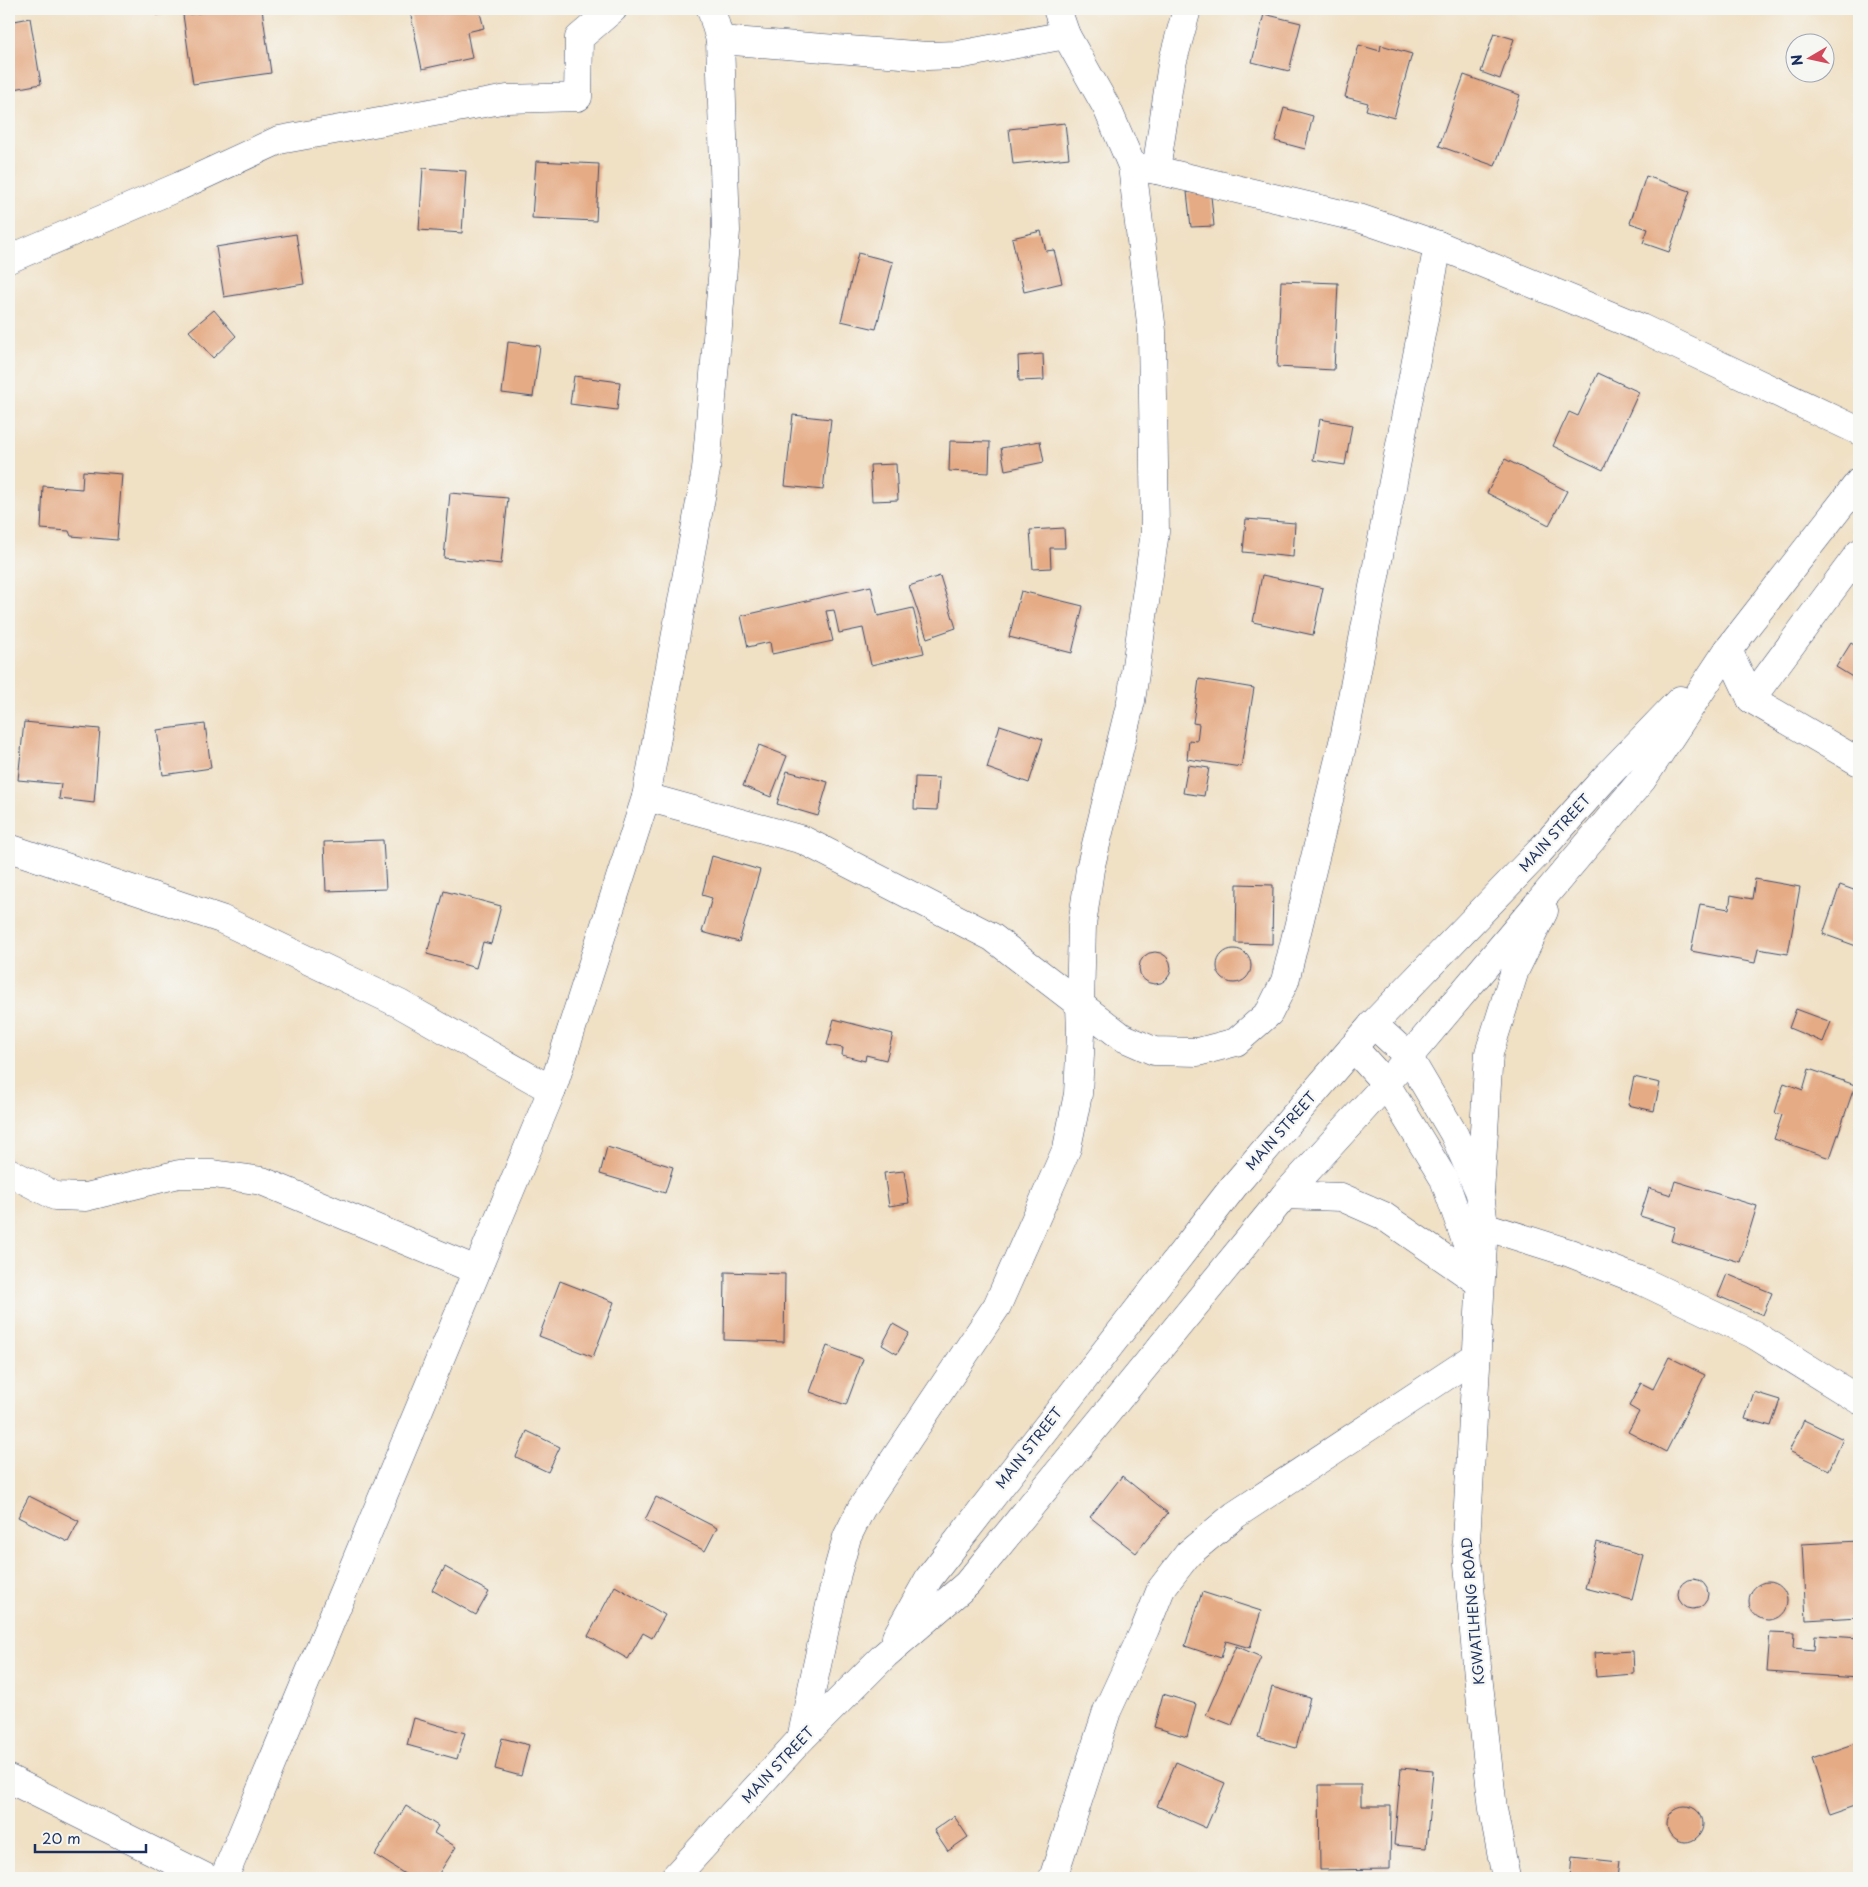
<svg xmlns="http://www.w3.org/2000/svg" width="1868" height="1887" font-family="'Playpen Sans',sans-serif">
<rect width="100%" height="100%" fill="#f6f6f2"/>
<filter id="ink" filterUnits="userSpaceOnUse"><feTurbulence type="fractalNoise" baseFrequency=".02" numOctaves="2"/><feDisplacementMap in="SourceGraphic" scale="10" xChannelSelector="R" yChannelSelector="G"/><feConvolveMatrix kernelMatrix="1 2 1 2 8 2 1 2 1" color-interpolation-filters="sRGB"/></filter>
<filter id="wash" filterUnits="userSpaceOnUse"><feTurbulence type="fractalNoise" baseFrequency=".0096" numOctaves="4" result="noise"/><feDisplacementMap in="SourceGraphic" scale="20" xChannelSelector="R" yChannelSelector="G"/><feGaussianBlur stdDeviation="1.12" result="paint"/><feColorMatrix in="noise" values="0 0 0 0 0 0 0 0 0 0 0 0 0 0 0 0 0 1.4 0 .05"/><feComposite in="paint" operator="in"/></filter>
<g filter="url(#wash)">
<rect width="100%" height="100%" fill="#f0e0c4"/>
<g id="blocks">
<g fill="#e5ab85">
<path d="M156,9H182V12L156,15Z"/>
<path d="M227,9H262L271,73L193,84L183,15Z"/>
<path d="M415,9H479L484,28L467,32L472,58L422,69L410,11L415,10Z"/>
<path d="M1765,9H1786L1784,14Z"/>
<path d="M1264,14L1301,23L1289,71L1252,62Z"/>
<path d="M30,18L41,84L9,90V22Z"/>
<path d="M1494,33L1514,39L1500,79L1481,72Z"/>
<path d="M1359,45L1380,51L1381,45L1412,54L1394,118L1366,110L1368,103L1345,97Z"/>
<path d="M1464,75L1520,95L1495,166L1439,146Z"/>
<path d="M1284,108L1313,116L1305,149L1275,141Z"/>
<path d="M1065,123L1069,158L1013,164L1009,129Z"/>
<path d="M536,161L599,164L596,221L532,218Z"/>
<path d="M423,168L466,171L462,233L419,230Z"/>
<path d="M1646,176L1690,191L1669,252L1643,243L1648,229L1630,223Z"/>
<path d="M1187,192L1211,196L1214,226L1191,227Z"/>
<path d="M1041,231L1046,251L1054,250L1062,283L1024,292L1012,238Z"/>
<path d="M296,234L304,284L224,297L216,247Z"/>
<path d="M858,253L893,262L876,329L841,321Z"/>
<path d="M1281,281L1338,283L1334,370L1277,367Z"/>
<path d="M214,310L236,336L213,358L189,331Z"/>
<path d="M508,342L540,346L533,397L502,393Z"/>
<path d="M1043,354L1044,380L1019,381L1018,356Z"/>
<path d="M1598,373L1639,392L1603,470L1553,446L1569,412L1578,416Z"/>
<path d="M574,376L620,382L617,410L570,404Z"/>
<path d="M793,415L831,419L823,490L785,486Z"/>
<path d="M1320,419L1352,425L1345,465L1313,460Z"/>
<path d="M950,441L990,442L989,473L949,471Z"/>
<path d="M1040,441L1044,462L1005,470L1001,448Z"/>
<path d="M1505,459L1567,491L1549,525L1487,493Z"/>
<path d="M896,464L898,500L872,501L870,465Z"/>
<path d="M83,471L122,474L117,540L71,536L69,531L41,529L43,486L82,489Z"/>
<path d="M450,493L508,498L501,564L444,558Z"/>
<path d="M1246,519L1295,523L1293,557L1243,552Z"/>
<path d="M1064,528L1065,548H1050L1051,568L1033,569L1030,530Z"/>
<path d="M1262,575L1323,588L1313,635L1253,622Z"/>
<path d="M940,576L956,628L927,638L909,586Z"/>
<path d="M871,586L878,616L913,608L924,653L871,665L863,628L839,633L834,610L826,611L833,641L772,654L770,642L748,647L741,616Z"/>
<path d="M1021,591L1083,606L1072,653L1009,637Z"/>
<path d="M1851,643L1859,648V681L1836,667Z"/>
<path d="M1199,679L1254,688L1241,767L1187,759L1189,740L1197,741L1199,724L1193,723Z"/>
<path d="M24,722L100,729L94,803L59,799L61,784L18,780Z"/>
<path d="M205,724L211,768L163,775L157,730Z"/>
<path d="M1000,725L1043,739L1029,783L987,768Z"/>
<path d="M759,745L787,756L771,797L743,786Z"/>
<path d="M1188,765L1209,768L1204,796L1183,793Z"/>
<path d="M787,771L828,782L818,816L777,804Z"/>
<path d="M915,777L939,778L937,810L914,809Z"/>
<path d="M383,840L386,889L326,891L324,842Z"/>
<path d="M712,856L760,870L739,942L702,932L712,898L702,895Z"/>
<path d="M1755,879L1800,887L1788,954L1758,949L1755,963L1691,951L1700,904L1729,909L1731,895L1752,899Z"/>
<path d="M1237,884L1273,885L1272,944L1236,943Z"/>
<path d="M1840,885L1859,892V947L1823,934Z"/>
<path d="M444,891L501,906L491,944L483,942L476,968L427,954Z"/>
<circle cx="1234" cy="966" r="17"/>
<circle cx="1155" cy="968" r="16"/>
<path d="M1796,1009L1831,1022L1823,1042L1789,1028Z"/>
<path d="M834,1019L893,1034L886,1060L866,1055L865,1061L842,1055L843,1048L827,1045Z"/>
<path d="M1809,1069L1855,1085L1830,1158L1774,1139L1782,1115L1775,1113L1784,1083L1803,1090Z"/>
<path d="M1634,1077L1660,1083L1654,1111L1628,1105Z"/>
<path d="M607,1147L673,1167L665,1193L600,1174Z"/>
<path d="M904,1171L909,1203L889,1206L884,1173Z"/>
<path d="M1675,1181L1757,1206L1740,1262L1671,1241L1675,1227L1640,1216L1649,1188L1671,1195Z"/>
<path d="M725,1272L785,1274L784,1342L724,1340Z"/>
<path d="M1727,1274L1772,1293L1763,1315L1718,1296Z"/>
<path d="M560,1281L614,1302L593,1357L539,1336Z"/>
<path d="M893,1324L909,1333L897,1354L882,1345Z"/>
<path d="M827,1346L863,1359L846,1405L810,1392Z"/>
<path d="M1669,1357L1705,1375L1666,1452L1628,1432L1639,1412L1629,1406L1641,1383L1653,1389Z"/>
<path d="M1754,1392L1780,1400L1771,1426L1745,1419Z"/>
<path d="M1804,1420L1843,1439L1829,1470L1789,1451Z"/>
<path d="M527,1431L560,1447L548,1472L516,1457Z"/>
<path d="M1122,1476L1168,1513L1136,1553L1090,1517Z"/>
<path d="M29,1496L79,1521L68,1542L18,1517Z"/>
<path d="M656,1497L717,1528L705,1551L645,1520Z"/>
<path d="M1859,1541V1617L1806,1620L1802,1544Z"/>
<path d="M1597,1542L1643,1555L1632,1600L1585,1588Z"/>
<path d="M445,1567L489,1592L476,1615L432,1590Z"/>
<circle cx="1693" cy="1594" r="15"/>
<circle cx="1768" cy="1601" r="19"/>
<path d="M615,1586L665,1615L652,1638L643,1633L628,1659L588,1636Z"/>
<path d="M1202,1592L1261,1611L1250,1648L1226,1641L1221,1658L1185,1646Z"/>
<path d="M1770,1632L1794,1633L1793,1648L1814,1650L1815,1635L1859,1638V1678L1767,1672Z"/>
<path d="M1236,1646L1261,1657L1232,1725L1206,1715Z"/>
<path d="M1633,1651L1634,1674L1596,1677L1594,1653Z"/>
<path d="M1272,1687L1310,1698L1296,1748L1258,1737Z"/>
<path d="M1163,1694L1196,1704L1187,1737L1154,1727Z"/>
<path d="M414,1718L465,1733L457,1759L407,1745Z"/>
<path d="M502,1738L529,1745L521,1776L495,1769Z"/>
<path d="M1856,1743L1859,1753V1804L1830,1814L1812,1758Z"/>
<path d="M1176,1762L1225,1783L1206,1828L1157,1806Z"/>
<path d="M1401,1768L1433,1771L1426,1848L1394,1845Z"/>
<path d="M1319,1785H1361V1806H1391L1390,1869L1320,1870Z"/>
<path d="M406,1806L438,1826L434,1833L456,1847L436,1878H411L375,1855Z"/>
<circle cx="1685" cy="1824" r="18"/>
<path d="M954,1816L968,1837L948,1851L934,1830Z"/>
<path d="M1572,1857L1619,1862L1617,1878H1570Z"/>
</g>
</g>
</g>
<g filter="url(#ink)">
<use href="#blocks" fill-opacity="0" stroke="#3b4a6d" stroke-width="1"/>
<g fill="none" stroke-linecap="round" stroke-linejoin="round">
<g stroke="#3b4a6d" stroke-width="29">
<g id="minor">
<path d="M720,40L927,56L958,55L1066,35"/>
<path d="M1132,166L1156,170L1359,218L1438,245L1641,328L1859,431"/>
<path d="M1156,170L1172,64L1187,9"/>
<path d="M9,259L180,186L279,140L507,99L578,97L579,38L613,9"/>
<path d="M1728,650L1751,699L1859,762"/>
<path d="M1751,699L1859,553"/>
<path d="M646,797L803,840L992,937L1122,1037L1154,1051L1198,1052L1236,1042L1269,1013L1285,981L1345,734L1438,245"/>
<path d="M9,848L221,919L400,1004L552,1090"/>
<path d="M1373,1024L1408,1056L1454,1134L1480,1193L1484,1226L1466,1541L1477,1666L1493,1809L1506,1878"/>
<path d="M1353,1047L1386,1084L1444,1179L1476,1270"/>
<path d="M9,1172L55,1196L86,1197L179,1174H213L262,1181L476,1270"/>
<path d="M1484,1226L1570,1253L1644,1282L1753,1334L1859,1400"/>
<path d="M801,1739L837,1573L847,1537L861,1509L997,1306L1067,1148L1078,1094L1081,1034L1080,1005L1082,925L1090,869L1131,701L1155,532L1152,331L1132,166L1107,108L1066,35L1057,9"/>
<path d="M9,1779L207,1878"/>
<path d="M224,1878L552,1090L646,797L706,470L726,231L720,40L711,9"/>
<path d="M1053,1878L1107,1711L1145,1629L1161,1589L1188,1554L1235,1515L1475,1357"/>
</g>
</g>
<g stroke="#3b4a6d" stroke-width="29">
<g id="highway">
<path d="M1480,1193L1489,1053L1515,970L1544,911"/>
<path d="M1285,1195L1341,1197L1382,1215L1480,1283"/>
<path d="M896,1637L929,1578L1234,1186L1373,1024L1539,852L1604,779L1680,700"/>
<path d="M674,1878L801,1739L885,1655L967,1584L1285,1195L1386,1084L1642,780L1728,650L1859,482"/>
</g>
</g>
<use href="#minor" stroke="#fff" stroke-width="28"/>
<use href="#highway" stroke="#fff" stroke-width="28"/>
</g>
</g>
<g text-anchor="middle" stroke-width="4.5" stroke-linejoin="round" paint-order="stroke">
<g font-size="14" fill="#1b2f5e" stroke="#f6f6f2">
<text transform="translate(1555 833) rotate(-48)" y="5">MAIN STREET</text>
<text transform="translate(1281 1131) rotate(-49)" y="5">MAIN STREET</text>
<text transform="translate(1029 1448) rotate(-52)" y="5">MAIN STREET</text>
<text transform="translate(1473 1611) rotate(-95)" y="5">KGWATLHENG ROAD</text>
<text transform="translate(778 1765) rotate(-47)" y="5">MAIN STREET</text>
</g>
</g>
<rect width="1868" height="1887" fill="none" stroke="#f6f6f2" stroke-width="30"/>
<g transform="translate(1810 58) rotate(261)"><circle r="24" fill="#f6f6f2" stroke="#9ea6b7"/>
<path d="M0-4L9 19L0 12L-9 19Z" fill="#d1495b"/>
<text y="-8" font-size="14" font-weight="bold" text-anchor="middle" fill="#1b2f5e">N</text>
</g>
<path d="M35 1844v8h111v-8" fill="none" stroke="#1b2f5e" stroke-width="2.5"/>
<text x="42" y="1844" font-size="15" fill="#1b2f5e" stroke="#f6f6f2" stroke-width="4" paint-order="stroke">20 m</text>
</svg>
